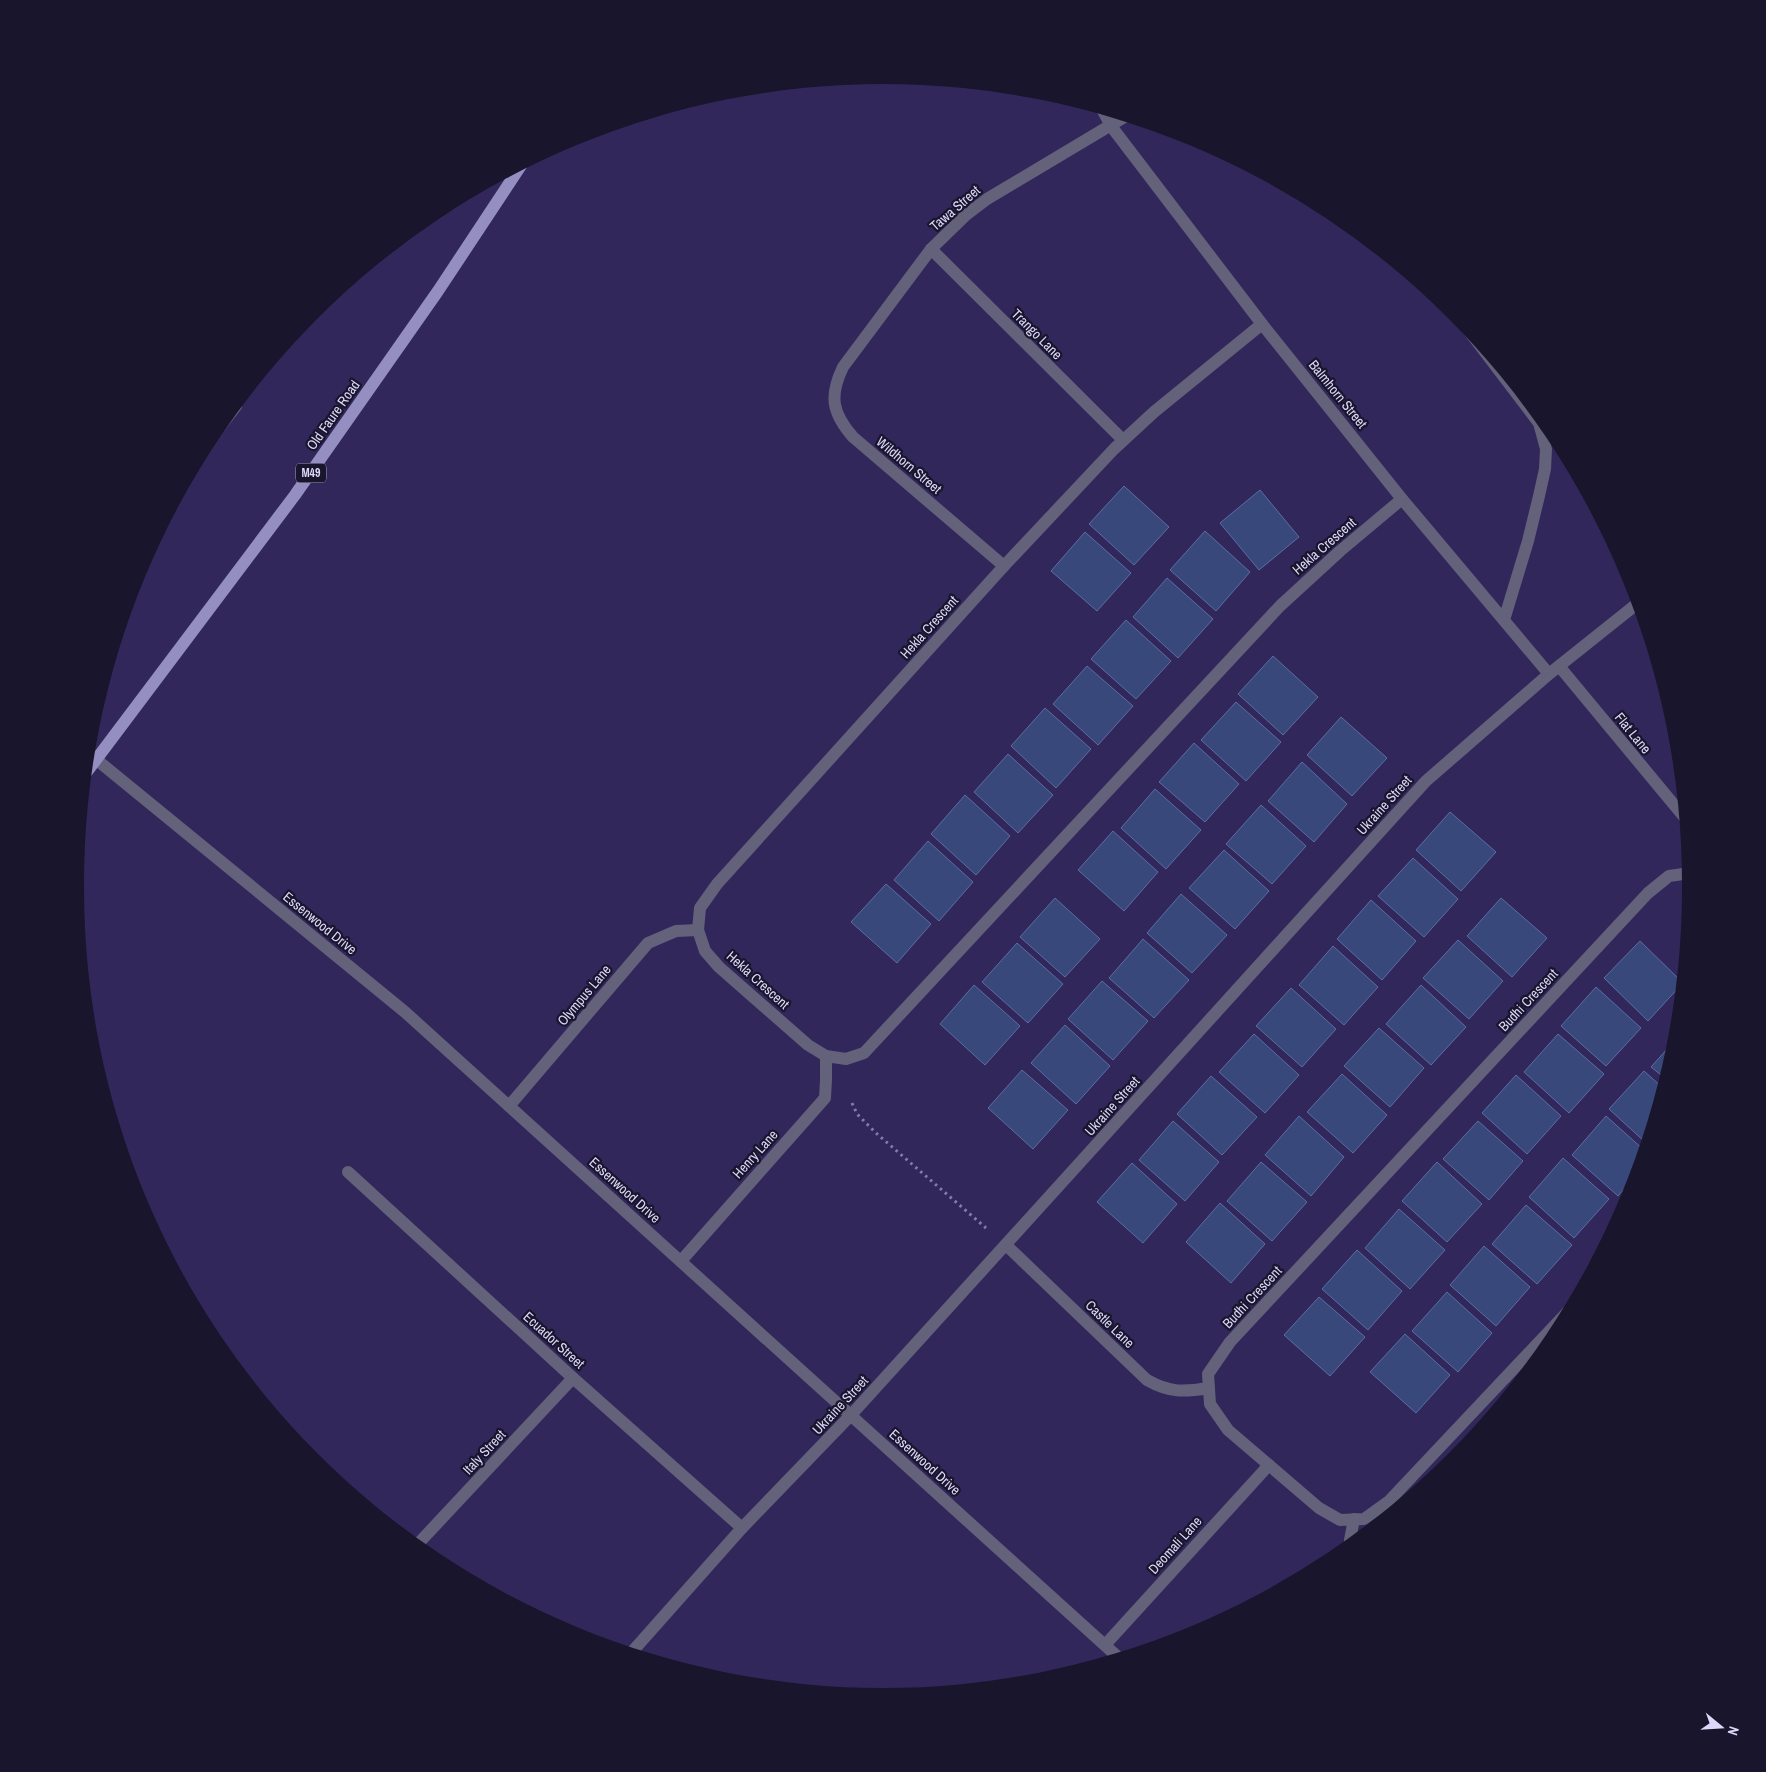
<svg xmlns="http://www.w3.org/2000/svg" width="1766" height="1772" font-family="'Archivo Narrow',sans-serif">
<rect width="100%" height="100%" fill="#32275a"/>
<g fill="#39487b" stroke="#5c6da4">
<path d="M1124,486L1169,527L1134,565L1089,524Z"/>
<path d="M1260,490L1299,537L1259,570L1220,523Z"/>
<path d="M1205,531L1250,572L1216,611L1170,570Z"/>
<path d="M1085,532L1131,573L1097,611L1051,571Z"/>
<path d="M1167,578L1213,619L1178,658L1133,617Z"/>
<path d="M1126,620L1171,661L1136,699L1091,659Z"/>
<path d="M1273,656L1318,697L1283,735L1238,694Z"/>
<path d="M1087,666L1133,706L1098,745L1053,704Z"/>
<path d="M1236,702L1281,742L1246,781L1201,740Z"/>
<path d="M1045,708L1091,749L1056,788L1011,746Z"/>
<path d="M1341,717L1387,758L1352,796L1307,755Z"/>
<path d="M1194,743L1239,784L1205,822L1159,782Z"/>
<path d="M1008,754L1053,795L1018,833L974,792Z"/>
<path d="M1302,762L1347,804L1314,842L1268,801Z"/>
<path d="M1155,789L1201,830L1166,869L1121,828Z"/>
<path d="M965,795L1010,836L976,875L931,834Z"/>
<path d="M1261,805L1306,846L1272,884L1226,844Z"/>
<path d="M1450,812L1496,852L1461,891L1416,850Z"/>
<path d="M1113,831L1158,872L1124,911L1078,870Z"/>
<path d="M928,841L973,882L939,921L894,880Z"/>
<path d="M1224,850L1269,891L1235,929L1189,888Z"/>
<path d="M1413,858L1458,899L1424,937L1378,896Z"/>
<path d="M886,884L931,924L897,963L851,922Z"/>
<path d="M1181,894L1227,935L1192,973L1147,933Z"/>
<path d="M1055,898L1100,939L1065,977L1020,937Z"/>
<path d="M1501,898L1547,938L1512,977L1467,936Z"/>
<path d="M1371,900L1416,941L1382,980L1337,939Z"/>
<path d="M1143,939L1189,980L1154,1018L1109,978Z"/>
<path d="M1458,940L1503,981L1469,1019L1423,978Z"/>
<path d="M1640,941L1682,982L1681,985L1648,1021L1604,978Z"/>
<path d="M1017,943L1063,984L1028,1023L982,982Z"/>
<path d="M1333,946L1378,987L1344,1025L1299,985Z"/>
<path d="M1102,981L1148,1021L1113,1060L1068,1019Z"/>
<path d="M974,985L1020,1026L985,1065L940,1024Z"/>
<path d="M1421,985L1466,1027L1431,1065L1386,1024Z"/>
<path d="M1596,987L1641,1028L1606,1066L1561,1026Z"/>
<path d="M1291,988L1336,1029L1302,1067L1256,1026Z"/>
<path d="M1065,1025L1110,1066L1076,1104L1031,1063Z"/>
<path d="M1379,1028L1424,1068L1390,1107L1344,1066Z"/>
<path d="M1254,1034L1299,1075L1265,1113L1219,1072Z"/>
<path d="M1558,1034L1604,1074L1569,1113L1524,1072Z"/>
<path d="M1676,1039V1046L1666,1079L1651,1067Z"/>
<path d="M1022,1070L1068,1110L1033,1149L988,1108Z"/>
<path d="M1644,1071L1663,1088L1646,1143L1609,1109Z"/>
<path d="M1342,1074L1387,1115L1353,1153L1307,1112Z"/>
<path d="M1516,1075L1561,1116L1527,1154L1482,1113Z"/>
<path d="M1211,1076L1257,1117L1222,1155L1177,1114Z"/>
<path d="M1299,1116L1344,1157L1311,1196L1265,1155Z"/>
<path d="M1606,1116L1644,1150L1637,1174L1618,1196L1572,1155Z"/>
<path d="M1173,1121L1219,1162L1185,1201L1139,1160Z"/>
<path d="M1478,1121L1523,1161L1489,1200L1443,1159Z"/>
<path d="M1563,1158L1609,1199L1574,1238L1529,1197Z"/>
<path d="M1261,1162L1307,1202L1272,1241L1227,1201Z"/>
<path d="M1437,1162L1482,1204L1447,1242L1402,1201Z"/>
<path d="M1132,1163L1177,1204L1143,1243L1097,1202Z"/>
<path d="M1220,1203L1265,1244L1231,1283L1186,1242Z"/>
<path d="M1526,1205L1572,1245L1537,1284L1492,1244Z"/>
<path d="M1399,1209L1445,1250L1410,1289L1365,1248Z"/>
<path d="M1484,1246L1530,1287L1496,1326L1450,1285Z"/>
<path d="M1357,1250L1402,1291L1368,1330L1322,1289Z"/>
<path d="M1447,1292L1492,1333L1458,1372L1412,1331Z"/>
<path d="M1319,1297L1365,1337L1330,1376L1284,1335Z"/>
<path d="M1405,1334L1450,1375L1416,1413L1370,1372Z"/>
</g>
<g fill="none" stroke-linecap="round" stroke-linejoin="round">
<path stroke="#847da7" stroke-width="3" stroke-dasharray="2.5 4" stroke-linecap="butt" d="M852,1103L857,1114L876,1133L986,1228"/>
<path stroke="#64617a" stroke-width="12" d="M1463,323L1539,423L1546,449L1545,469L1539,496L1528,541L1504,620"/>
<g stroke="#64617a" stroke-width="12">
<path d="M1102,109L1111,126L1262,324L1402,499L1549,674"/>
<path d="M931,249L1123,440"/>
<path d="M1262,324L1154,412L1114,449L1004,566L717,884L700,908L698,930L705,951L719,967L808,1045L826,1056L846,1059L864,1053L1280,606L1340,551L1402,499"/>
<path d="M205,446L236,406H235"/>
<path d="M1004,566L853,437C832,413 829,396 843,367L931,249L966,215L987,199L1126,116"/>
<path d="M1559,666L1685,818"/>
<path d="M97,760L405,1012L1119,1658"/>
<path d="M509,1106L648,943L676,931L698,930"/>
<path d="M348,1172L573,1378L742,1528"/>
<path d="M1006,1245L1147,1380C1170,1393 1184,1392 1209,1388"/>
<path d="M681,1261L825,1098L826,1080V1056"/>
<path d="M1572,1307L1389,1501L1364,1519L1340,1520L1319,1508L1228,1430L1210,1404L1208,1374L1230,1342L1648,893L1669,876L1690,873"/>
<path d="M1351,1545L1350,1540L1354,1519"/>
<path d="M416,1546L573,1378"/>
<path d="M1105,1645L1269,1465"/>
<path d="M631,1653L742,1528L851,1415L1426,781L1549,674L1638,603"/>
</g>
<path stroke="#958ec1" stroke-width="12" d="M86,773L295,495L438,291L522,164"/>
</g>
<g text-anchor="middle" stroke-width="4.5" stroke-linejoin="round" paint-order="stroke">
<rect fill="#19152c" stroke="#a29ebc" stroke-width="1" x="296" y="463.5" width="30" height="19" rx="4"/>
<g font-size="12" font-weight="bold" fill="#dcd8f9">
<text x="311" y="477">M49</text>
</g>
<g font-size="14" fill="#dcd8f9" stroke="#19152c">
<text transform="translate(955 208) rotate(-41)" y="5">Tawa Street</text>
<text transform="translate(1037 334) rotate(45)" y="5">Trango Lane</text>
<text transform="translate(1338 394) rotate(51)" y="5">Balmhorn Street</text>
<text transform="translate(333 415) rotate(-55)" y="5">Old Faure Road</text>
<text transform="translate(909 465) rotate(40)" y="5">Wildhorn Street</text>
<text transform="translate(1324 546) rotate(-41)" y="5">Hekla Crescent</text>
<text transform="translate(929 627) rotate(-48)" y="5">Hekla Crescent</text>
<text transform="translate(1633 733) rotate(51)" y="5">Flat Lane</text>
<text transform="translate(1384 805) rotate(-48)" y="5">Ukraine Street</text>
<text transform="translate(320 923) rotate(39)" y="5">Essenwood Drive</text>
<text transform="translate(758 980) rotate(42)" y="5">Hekla Crescent</text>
<text transform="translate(584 995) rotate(-50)" y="5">Olympus Lane</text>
<text transform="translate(1528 1000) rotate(-47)" y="5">Budhi Crescent</text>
<text transform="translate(1112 1106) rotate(-48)" y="5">Ukraine Street</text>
<text transform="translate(755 1154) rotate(-48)" y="5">Henry Lane</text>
<text transform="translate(625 1190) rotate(42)" y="5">Essenwood Drive</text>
<text transform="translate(1252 1297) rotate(-47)" y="5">Budhi Crescent</text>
<text transform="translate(1110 1324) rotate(44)" y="5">Castle Lane</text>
<text transform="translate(554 1340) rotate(42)" y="5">Ecuador Street</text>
<text transform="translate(840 1405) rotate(-47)" y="5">Ukraine Street</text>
<text transform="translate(484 1452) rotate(-47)" y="5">Italy Street</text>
<text transform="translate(925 1462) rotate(42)" y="5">Essenwood Drive</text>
<text transform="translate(1175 1545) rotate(-48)" y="5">Deomali Lane</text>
</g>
</g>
<path d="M0 0H1766V1772H0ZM883 84H883A799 799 0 0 1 1682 883V889A799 799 0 0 1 883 1688H883A799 799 0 0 1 84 889V883A799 799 0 0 1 883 84Z" fill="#19152c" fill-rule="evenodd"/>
<g transform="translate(1721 1727) rotate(108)" stroke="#19152c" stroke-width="4" paint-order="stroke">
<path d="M0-4L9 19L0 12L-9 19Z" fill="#dcd8f9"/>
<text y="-8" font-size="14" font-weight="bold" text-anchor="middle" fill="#dcd8f9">N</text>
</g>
</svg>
